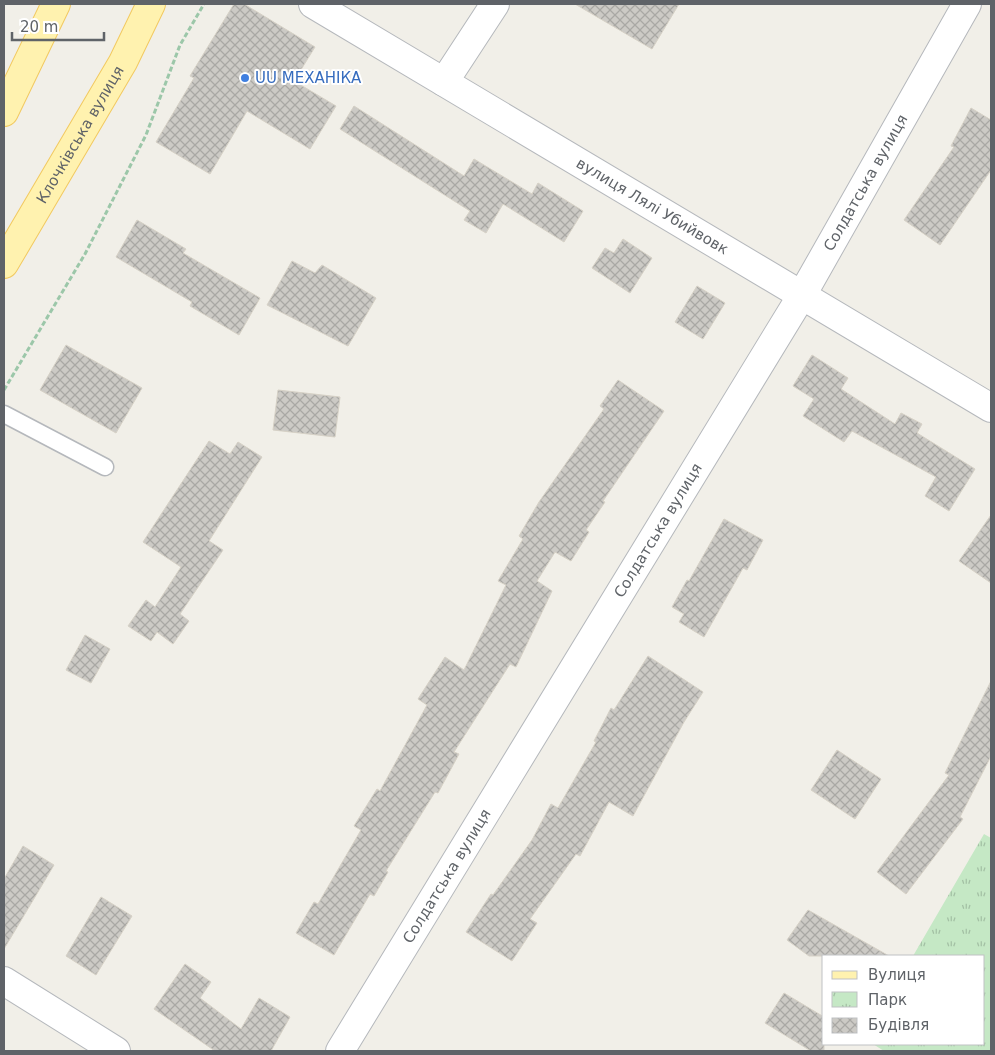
<svg xmlns="http://www.w3.org/2000/svg" width="995" height="1055" font-family="'DejaVu Sans',sans-serif">
<defs>
<pattern id="park-tufts" width="24" height="20" patternUnits="userSpaceOnUse" patternTransform="scale(1.25)"><rect width="24" height="20" fill="#c5e8c5"/><path d="M3 7l-1-3M5 7V3M7 7l1-3M15 17l-1-3M17 17v-4M19 17l1-3" fill="none" stroke="#a3c0a4"/></pattern>
<pattern id="building-cross-hatch" width="8" height="8" patternUnits="userSpaceOnUse" patternTransform="scale(1.25)"><rect width="8" height="8" fill="#cccac5"/><path d="M0 0l8 8M0 8l8-8" fill="none" stroke="#a9a8a4"/></pattern>
</defs>
<rect width="100%" height="100%" fill="#f1efe8"/>
<path fill="url(#park-tufts)" d="M984,834L991,838V1051H884L873,1044H984V956H913Z"/>
<g fill="url(#building-cross-hatch)" stroke="#d6d1c6">
<path d="M234,4H244L315,47L294,81L336,106L310,149L247,111L210,174L156,142L194,78L190,76Z"/>
<path d="M575,4H679L652,49Z"/>
<path d="M354,106L464,176L474,159L532,194L538,183L583,211L564,242L503,204L486,233L464,220L470,211L340,129Z"/>
<path d="M971,108L991,120V170L940,245L904,220L954,147L951,146Z"/>
<path d="M137,220L186,249L183,253L260,298L239,335L190,306L192,302L116,257Z"/>
<path d="M623,239L652,258L630,293L592,268L605,248L614,253Z"/>
<path d="M292,261L315,273L322,265L376,298L348,346L267,305Z"/>
<path d="M697,286L725,303L703,339L675,322Z"/>
<path d="M66,345L142,388L116,433L40,390Z"/>
<path d="M812,355L848,378L841,389L895,424L901,413L922,424L917,433L975,469L949,511L925,496L936,477L852,431L844,442L803,416L814,399L793,386Z"/>
<path d="M618,380L664,411L603,501L605,502L586,530L589,532L571,561L555,552L537,581L552,591L516,667L510,664L454,752L459,754L438,793L435,792L386,871L388,872L374,896L370,894L334,955L296,933L314,902L318,904L361,830L354,826L377,789L380,791L427,705L418,699L445,657L464,670L506,585L498,581L523,539L519,536L539,502L604,409L600,406Z"/>
<path d="M278,390L340,397L335,437L273,430Z"/>
<path d="M209,441L230,454L238,442L262,457L209,541L223,550L180,614L189,621L173,644L157,632L151,641L128,626L146,600L155,607L181,567L143,542Z"/>
<path d="M991,515V583L959,561Z"/>
<path d="M724,519L763,540L747,570L743,568L704,637L679,622L684,614L672,607L687,580L689,581Z"/>
<path d="M85,635L110,649L91,683L66,670Z"/>
<path d="M648,656L703,692L684,722L633,816L609,802L580,856L576,854L530,919L537,923L512,961L466,932L491,894L493,895L532,840L551,804L558,808L596,742L594,741L611,708L614,710Z"/>
<path d="M991,681V756L960,817L963,819L906,894L877,872L949,775L945,773Z"/>
<path d="M837,750L881,779L855,819L811,790Z"/>
<path d="M23,846L54,865L4,949V879Z"/>
<path d="M101,897L132,916L96,975L66,956Z"/>
<path d="M808,910L889,956H809L787,940Z"/>
<path d="M185,964L211,982L200,998L241,1029L259,998L290,1017L271,1051H215L154,1009Z"/>
<path d="M784,993L824,1017V1051H811L765,1023Z"/>
</g>
<g fill="none" stroke-linecap="round" stroke-linejoin="round">
<g stroke="#b5b8bc" stroke-width="19">
<path id="lane" d="M4,414L105,467"/>
</g>
<g stroke="#b5b8bc" stroke-width="30">
<g id="street">
<path id="s1" d="M313,4L991,408"/>
<path d="M444,82L495,4"/>
<path d="M4,981L116,1051"/>
<path id="s2" d="M340,1051L802,295L967,4"/>
</g>
</g>
<g stroke="#f2c960" stroke-width="30">
<g id="primary">
<path d="M4,112L56,4"/>
<path id="s3" d="M4,264L123,62L151,4"/>
</g>
</g>
<path stroke="#9cc7a9" stroke-width="3" stroke-dasharray="5 2.5" stroke-linecap="butt" d="M4,390L85,254L146,135L180,45L204,4"/>
<use href="#lane" stroke="#fff" stroke-width="16"/>
<use href="#street" stroke="#fff" stroke-width="28"/>
<use href="#primary" stroke="#fff2af" stroke-width="28"/>
</g>
<circle fill="#3f7fe0" stroke="#fff" stroke-width="2" cx="245" cy="78" r="5"/>
<g text-anchor="middle" stroke-width="4" stroke-linejoin="round" paint-order="stroke">
<g font-size="15" fill="#366cbe" stroke="#fff" text-anchor="start">
<text x="255" y="83">UU МЕХАНІКА</text>
</g>
<g font-size="15" fill="#5f6368" stroke="#fff">
<text dy="5" stroke="none"><textPath href="#s3" startOffset="150">Клочківська вулиця</textPath></text>
<text dy="5" stroke="none"><textPath href="#s2" startOffset="1015">Солдатська вулиця</textPath></text>
<text dy="5" stroke="none"><textPath href="#s1" startOffset="395">вулиця Лялі Убийвовк</textPath></text>
<text dy="5" stroke="none"><textPath href="#s2" startOffset="610">Солдатська вулиця</textPath></text>
<text dy="5" stroke="none"><textPath href="#s2" startOffset="205">Солдатська вулиця</textPath></text>
</g>
</g>
<rect width="995" height="1055" fill="none" stroke="#5f6368" stroke-width="10"/>
<rect x="822" y="955" width="162" height="90" fill="#ffffff" stroke="#bfc1c3"/>
<rect x="832" y="971" width="25" height="8" fill="#fff2af" stroke="#bfc1c3"/>
<text x="868" y="980" font-size="15" fill="#5f6368">Вулиця</text>
<rect x="832" y="992" width="25" height="15" fill="url(#park-tufts)" stroke="#bfc1c3"/>
<text x="868" y="1005" font-size="15" fill="#5f6368">Парк</text>
<rect x="832" y="1018" width="25" height="15" fill="url(#building-cross-hatch)" stroke="#bfc1c3"/>
<text x="868" y="1030" font-size="15" fill="#5f6368">Будівля</text>
<path d="M12 32v8h92v-8" fill="none" stroke="#5f6368" stroke-width="2.5"/>
<text x="20" y="32" font-size="15" fill="#5f6368" stroke="#ffffff" stroke-width="4" paint-order="stroke">20 m</text>
</svg>
